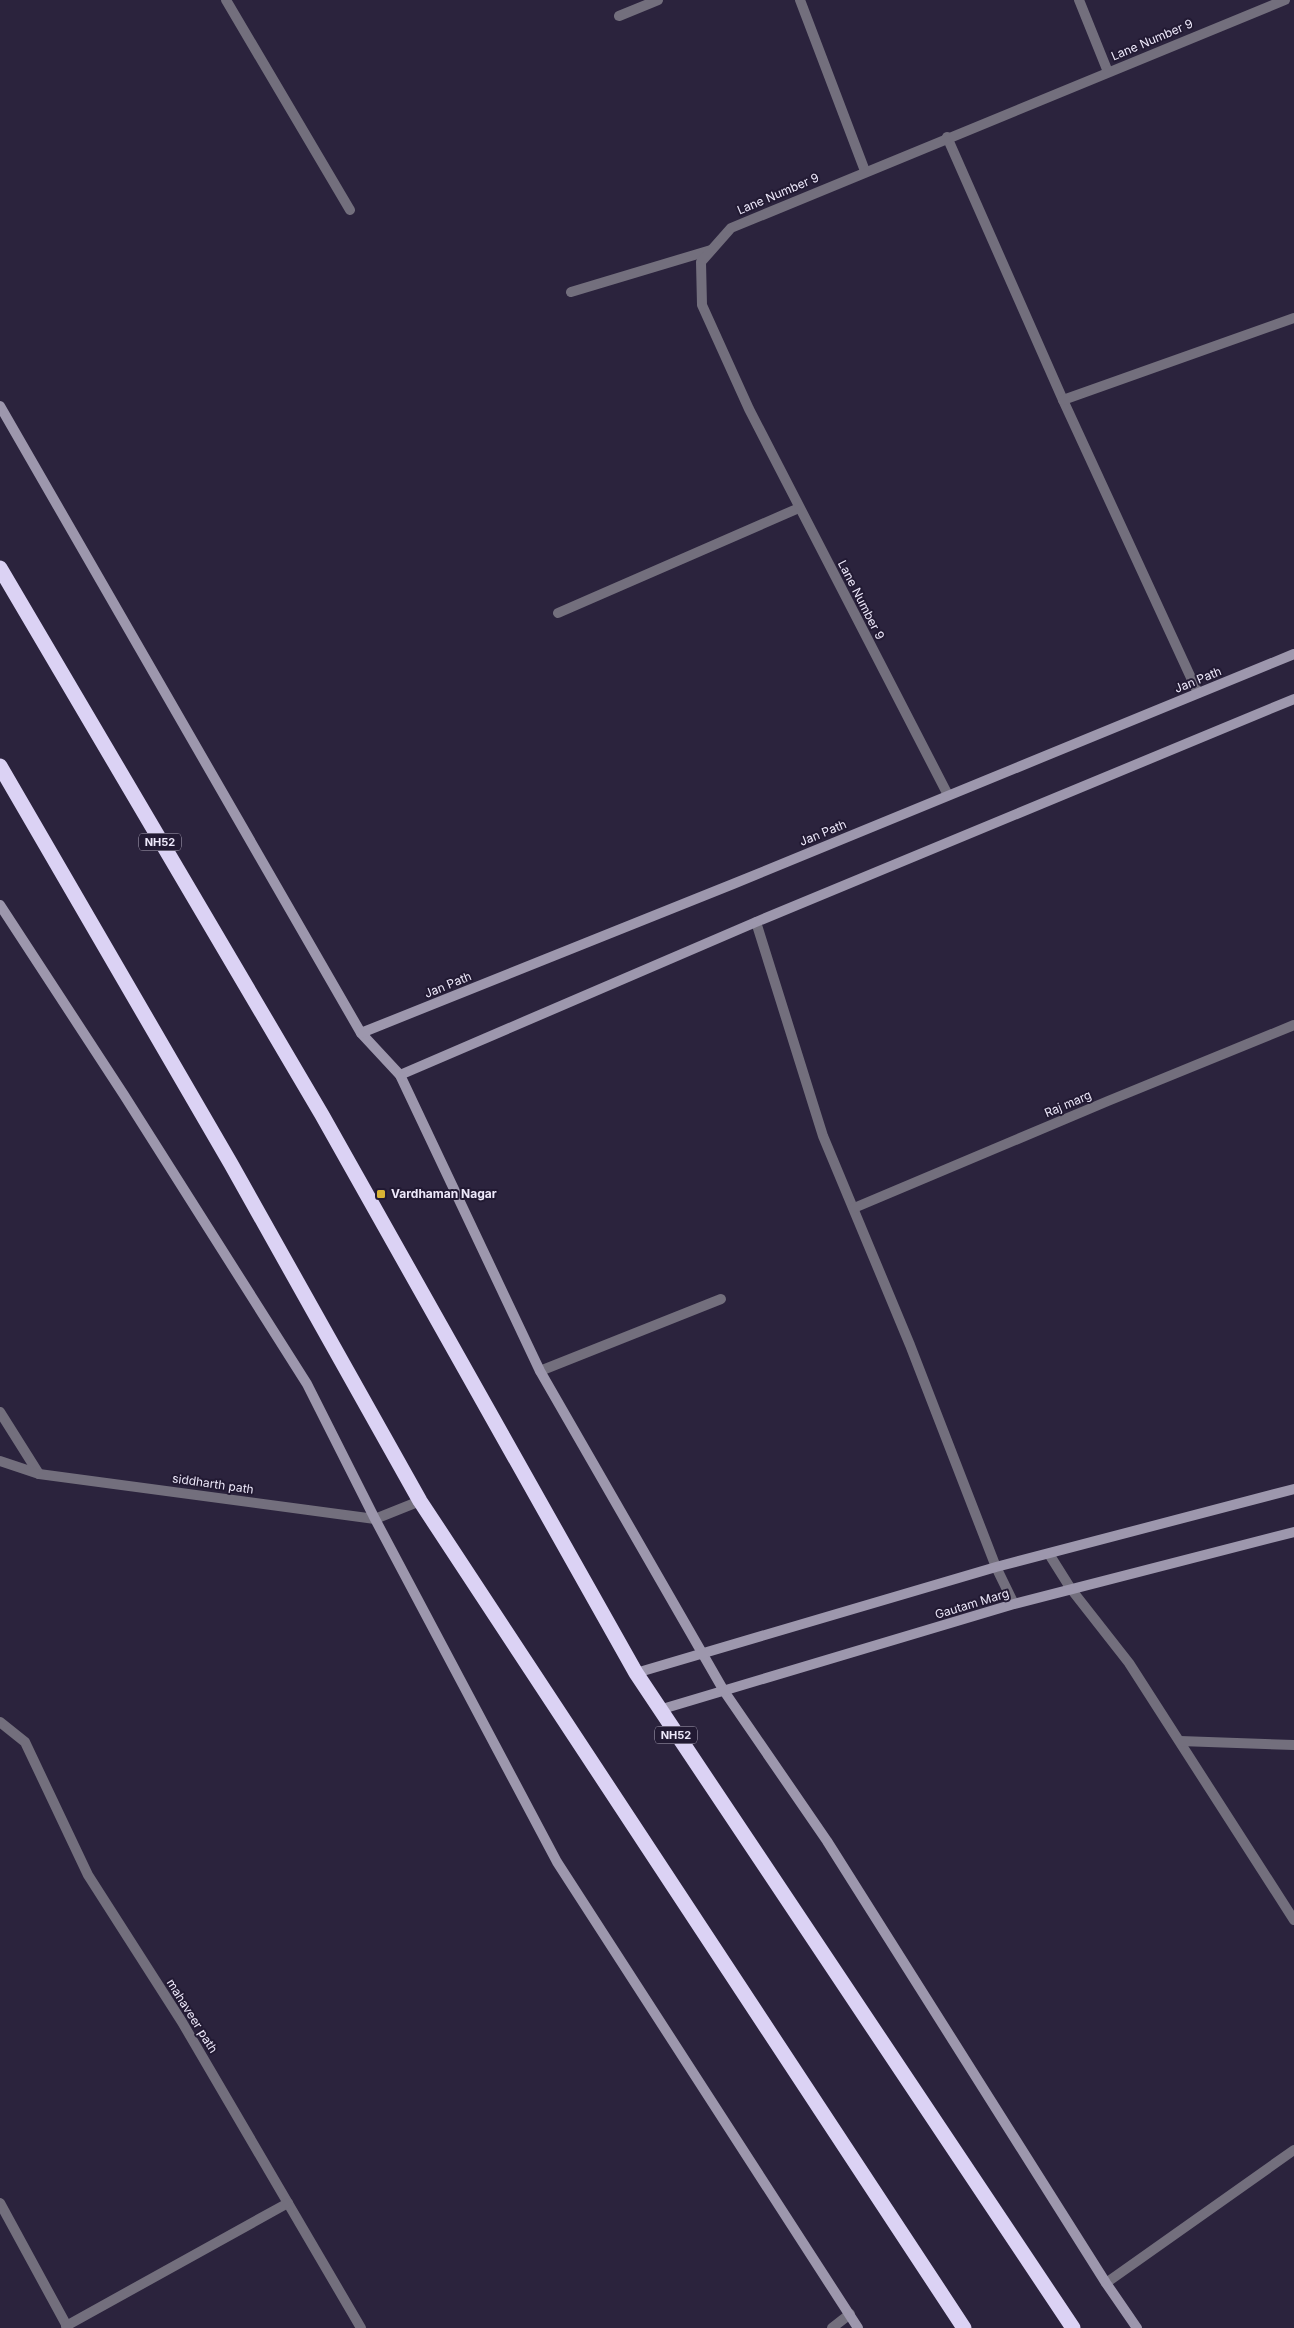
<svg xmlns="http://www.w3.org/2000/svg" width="1294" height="2328" font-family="Inter,sans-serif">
<rect width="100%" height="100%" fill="#2b233d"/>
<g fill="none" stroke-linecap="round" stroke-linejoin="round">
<path stroke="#736f7d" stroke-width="10" d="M832,2328L850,2314"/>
<g stroke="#736f7d" stroke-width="10">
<path d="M226,0L350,210"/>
<path d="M800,0L865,171"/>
<path d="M1079,0L1108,72"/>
<path d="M619,16L658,0"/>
<path d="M947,137L1063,400L1198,693"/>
<path d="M571,292L711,250"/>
<path d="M1063,400L1294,318"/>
<path d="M558,613L799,508"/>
<path d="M948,795L749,409L702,305L701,262L731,228L1285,0"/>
<path d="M756,922L823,1136L910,1345L996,1567L1014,1604"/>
<path d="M854,1208L1108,1101L1294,1025"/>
<path d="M540,1371L721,1299"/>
<path d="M0,1412L39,1474"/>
<path d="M0,1461L39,1474L375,1519L420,1501"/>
<path d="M1049,1554L1071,1589L1129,1663L1294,1920"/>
<path d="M0,1722L25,1742L88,1875L182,2022L361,2328"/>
<path d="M1180,1741L1294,1745"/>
<path d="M0,2203L68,2328"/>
<path d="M1106,2283L1294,2150"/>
<path d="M66,2326L288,2203"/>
</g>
<g stroke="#9d97ad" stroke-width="10">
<path d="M0,406L361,1033L400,1075L540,1371L724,1691L827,1841L1106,2283L1137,2328"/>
<path d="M0,905L124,1095L307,1384L375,1519L557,1862L858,2328"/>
<path d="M361,1033L733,884L1294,654"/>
<path d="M400,1075L756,922L1294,699"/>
<path d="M636,1673L996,1567L1294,1489"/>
<path d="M659,1710L1014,1604L1294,1532"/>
</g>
<g stroke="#dbd2f4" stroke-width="15">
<path d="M0,568L322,1115L636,1673L1073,2328"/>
<path d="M0,766L231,1164L420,1501L964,2328"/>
</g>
</g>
<rect fill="#d9b334" stroke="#221a33" stroke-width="2" x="376" y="1189" width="10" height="10" rx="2.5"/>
<g text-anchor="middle" stroke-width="4" stroke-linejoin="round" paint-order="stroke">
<g fill="#221a33" stroke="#b0aabe" stroke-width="1">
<rect x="139" y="833.5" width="42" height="17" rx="4"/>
<rect x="655" y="1726.5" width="42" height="17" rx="4"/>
</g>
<g font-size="11" font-weight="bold" fill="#ede8fa">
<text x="160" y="846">NH52</text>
<text x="676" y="1739">NH52</text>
</g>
<g font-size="12" fill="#ede8fa" stroke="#221a33">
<text transform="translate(1152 40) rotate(-23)" y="4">Lane Number 9</text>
<text transform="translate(778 194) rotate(-23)" y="4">Lane Number 9</text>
<text transform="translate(861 600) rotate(63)" y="4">Lane Number 9</text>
<text transform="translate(1198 680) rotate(-22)" y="4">Jan Path</text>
<text transform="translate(823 833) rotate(-22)" y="4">Jan Path</text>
<text transform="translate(448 985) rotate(-22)" y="4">Jan Path</text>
<text transform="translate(1068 1104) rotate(-23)" y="4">Raj marg</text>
<text transform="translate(213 1484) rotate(8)" y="4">siddharth path</text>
<text transform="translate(972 1604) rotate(-17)" y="4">Gautam Marg</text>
<text transform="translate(192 2016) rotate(58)" y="4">mahaveer path</text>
</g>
<g font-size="12" font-weight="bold" fill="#ede8fa" stroke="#221a33" text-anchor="start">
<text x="391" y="1198">Vardhaman Nagar</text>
</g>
</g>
</svg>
